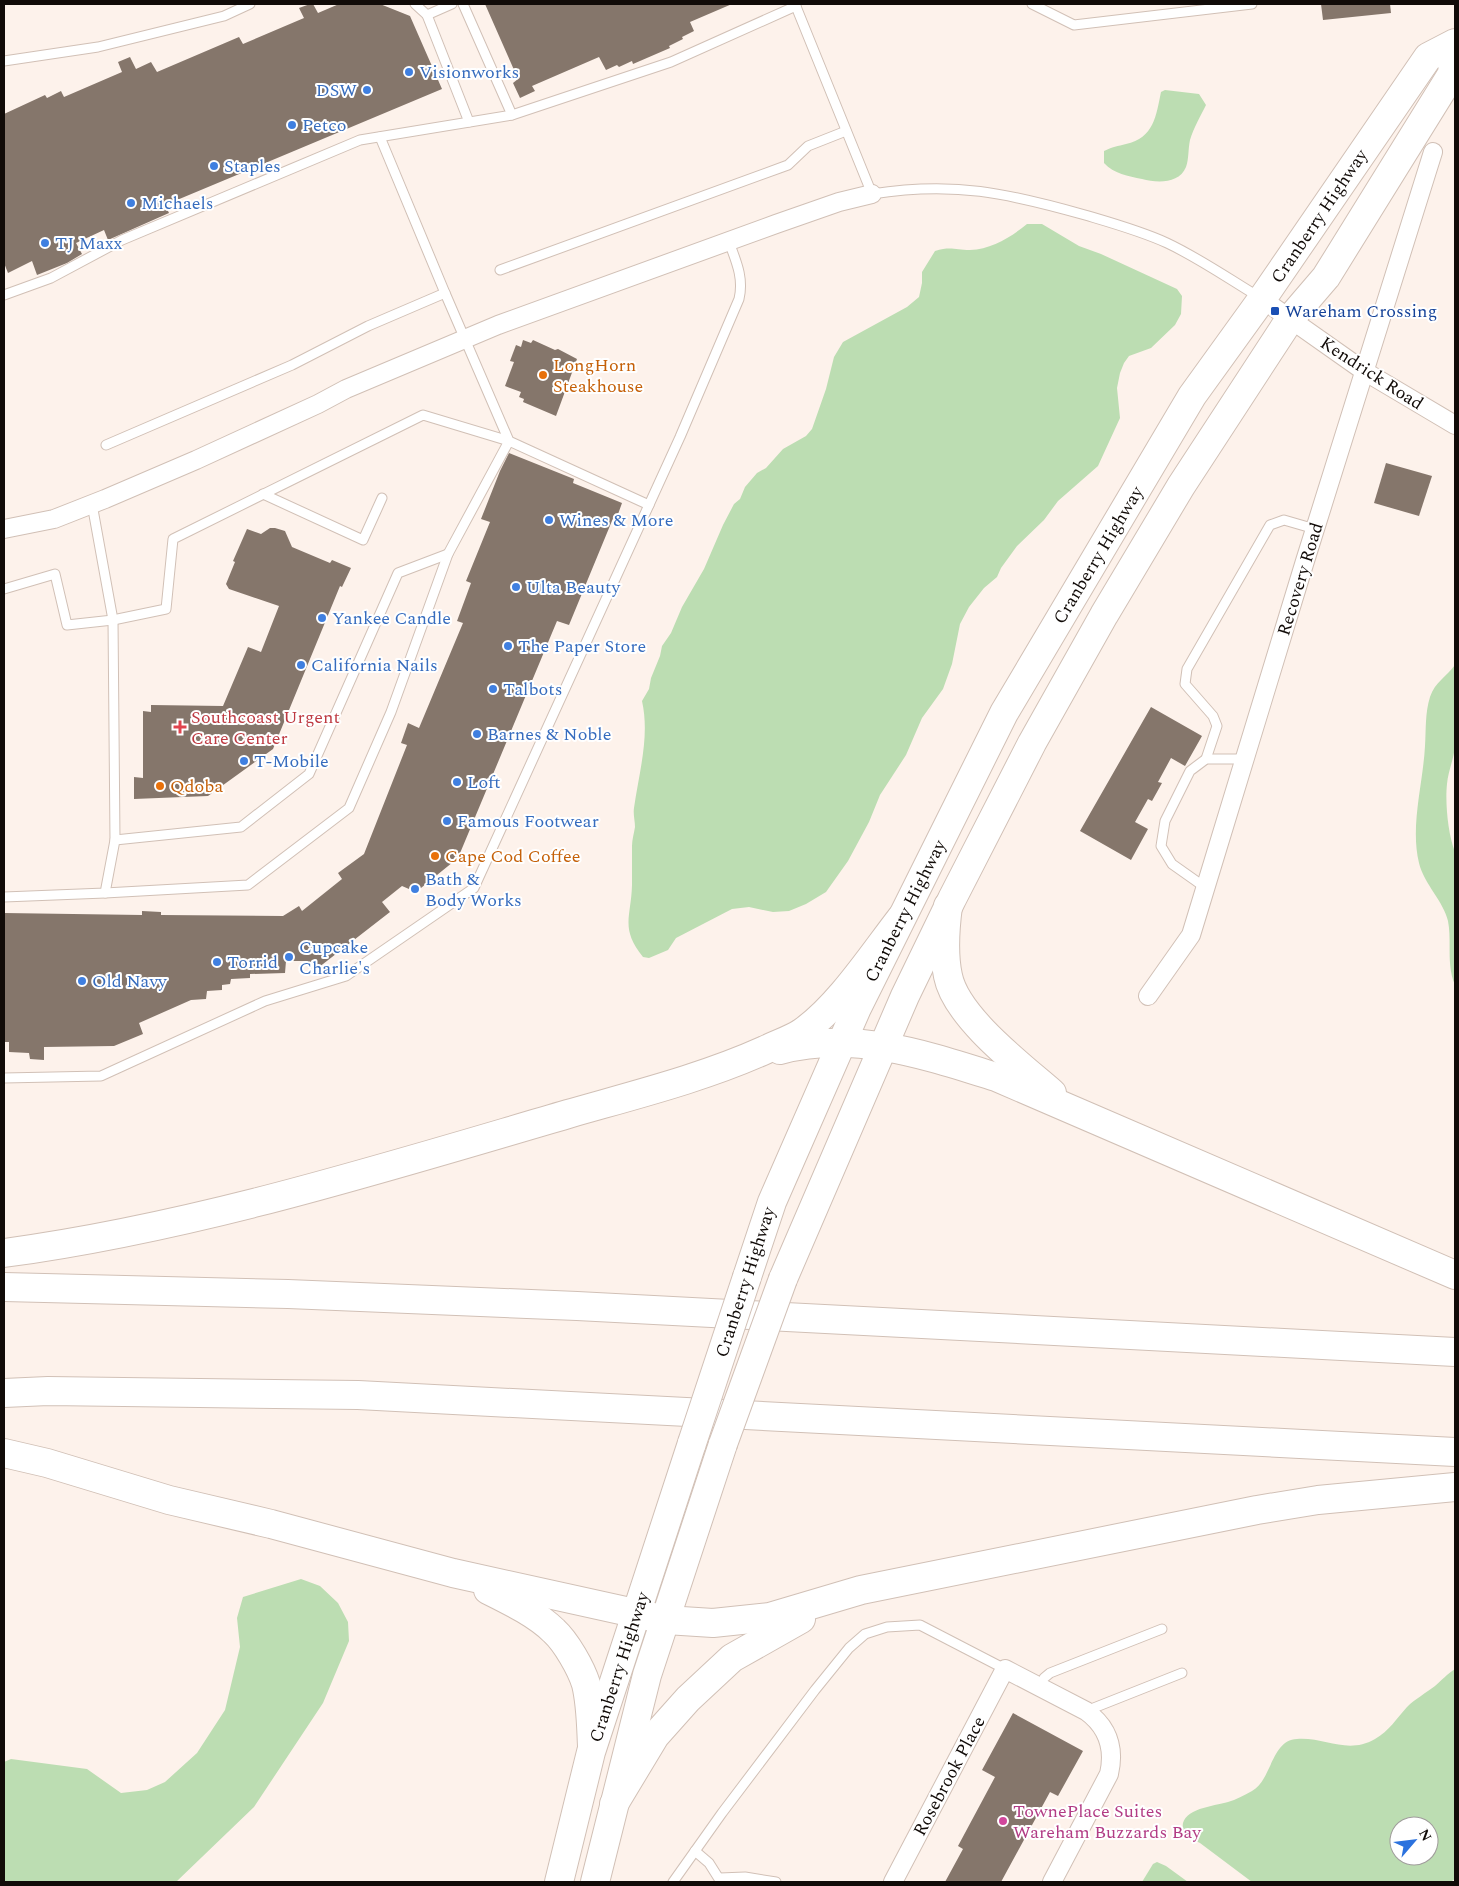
<svg xmlns="http://www.w3.org/2000/svg" width="1459" height="1886" font-family="Spectral,serif">
<rect width="100%" height="100%" fill="#fdf2eb"/>
<g fill="#bcddb2" fill-rule="evenodd">
<path d="M1165,90L1199,94L1206,105C1200,117 1194,127 1190,140C1188,149 1189,159 1186,167C1179,184 1157,183 1142,179C1128,176 1114,174 1104,163V151C1112,147 1118,146 1126,144C1154,138 1156,116 1161,92Z"/>
<path d="M1027,224H1042L1079,246L1101,254L1177,289L1182,296L1181,314L1175,325L1151,348L1129,356L1124,363L1120,373L1117,388L1120,418L1098,466L1058,501L1044,520L1017,546L1001,568L997,577L984,588L969,607L960,624L952,664L943,689L922,718L906,755L880,795L869,822L848,861L826,892L806,904L789,911L773,912L749,907L732,909L676,938L668,950L649,958L643,957C620,928 631,918 632,885C632,872 632,859 632,846C632,840 634,833 635,827C635,821 633,814 634,808C639,772 650,737 642,701L649,689L651,678L660,656L662,646L671,633L682,607L704,569L723,525L734,504L740,499L745,487L757,473L766,468L783,449L806,436L812,429L826,389L834,357L843,342L907,307L919,297L922,283V272L935,251C951,246 955,250 970,250C992,249 1011,237 1027,224Z"/>
<path d="M1455,665C1455,692 1457,719 1455,746C1454,759 1448,771 1447,784C1445,803 1448,834 1455,852V985C1446,964 1452,942 1448,921C1444,902 1424,884 1419,863C1410,826 1423,784 1425,746C1426,729 1425,713 1430,697C1435,682 1446,677 1455,665Z"/>
<path d="M301,1579L320,1586L338,1603L348,1622L349,1641L323,1703L254,1807L176,1882H4V1762L11,1759L87,1769L121,1793L147,1790L165,1782L197,1753L225,1710L240,1647L237,1618L243,1597Z"/>
<path d="M1455,1669V1879L1450,1882H1252L1200,1843L1185,1836C1173,1809 1211,1807 1228,1802C1236,1800 1244,1795 1252,1791C1272,1780 1271,1740 1297,1739C1326,1737 1347,1755 1375,1739C1389,1731 1397,1718 1407,1707C1415,1699 1426,1693 1435,1686C1442,1680 1447,1674 1455,1669ZM1399,1826H1429V1856H1399Z"/>
<path d="M1157,1862L1166,1866L1188,1882H1142L1153,1864Z"/>
</g>
<g fill="#85766b">
<path d="M310,4H313L318,13L339,4H380L410,16L442,89L165,205L169,213L108,240L104,230L76,243L82,254L67,263L37,275L32,261L8,273L4,263V114L45,95L47,98L61,91L64,97L122,72L118,62L130,57L136,69L151,62L157,72L239,37L243,44L304,18L299,8Z"/>
<path d="M485,4H732L690,22L694,31L682,37L683,39L669,46L670,48L633,64L632,61L619,67L617,65L606,70L599,57L532,86L535,91L520,98L513,83L518,79Z"/>
<path d="M1321,4H1390L1391,13L1323,20Z"/>
<path d="M523,340L531,343L533,340L555,350L558,349L577,359L556,416L523,402L524,399L519,397L521,392L505,386L514,362L510,361L516,345L521,347Z"/>
<path d="M509,453L574,479L573,483L622,503L617,517L614,516L569,625L557,621L458,858L416,892L402,886L382,902L390,912L314,971L307,961H286L285,973L250,974V978L231,979L230,984L222,985V990L207,991L206,999L191,1000L139,1023L143,1034L114,1046L44,1047V1060L30,1059L29,1053L9,1052V1042H4V913L142,915V911L161,912V915L283,916L299,906L302,911L342,879L338,873L364,854L407,745L401,743L408,723L419,728L463,623L457,621L471,583L466,581L490,522L481,519L500,471Z"/>
<path d="M1386,463L1432,476L1419,516L1374,503Z"/>
<path d="M270,528H275L285,531L292,547L330,563L332,560L351,568L342,587L340,586L273,749L208,796L134,799V777L143,778V711L151,712V705L223,706L248,647L261,652L279,606L229,589L226,584L235,562L233,561L247,529L261,534Z"/>
<path d="M1151,707L1202,736L1185,766L1171,758L1158,782L1162,783L1152,801L1148,799L1135,822L1148,829L1131,860L1080,831Z"/>
<path d="M1013,1713L1083,1751L1058,1796L1050,1792L1001,1882H945L963,1849L958,1846L995,1777L982,1770Z"/>
</g>
<g fill="none" stroke-linecap="round" stroke-linejoin="round">
<g stroke="#d1c0b6" stroke-width="11">
<g id="lane">
<path d="M415,4L427,15L469,122"/>
<path d="M463,4L512,115"/>
<path d="M795,4L872,194C954,181 1007,193 1085,215C1112,223 1141,231 1167,243C1199,258 1229,279 1259,297"/>
<path d="M1032,4L1074,25L1252,4"/>
<path d="M427,15L452,4"/>
<path d="M4,61L98,47L224,16L250,4"/>
<path d="M380,137L445,293"/>
<path d="M500,270L788,165L808,146L846,131"/>
<path d="M4,295L51,278L122,240L360,140L512,115L671,62L796,6"/>
<path d="M106,445L292,365L368,326L445,293L509,441L649,505"/>
<path d="M263,494L363,540L382,498"/>
<path d="M4,589L55,574L67,625L113,620L166,609L173,539L423,415L509,441L448,554L391,712L349,808L248,885L105,893"/>
<path d="M1206,759L1217,726L1213,716L1185,684L1187,669L1270,525L1284,520L1315,529"/>
<path d="M115,840L241,827L309,774L398,573L448,554"/>
<path d="M1206,888L1172,864L1161,846L1165,821L1190,771L1206,759H1245"/>
<path d="M4,897L105,893L115,840L113,620L92,504"/>
<path d="M4,1078L101,1076L265,1001L346,976L474,888L680,437L739,299C744,278 736,261 729,242"/>
<path d="M1040,1687L1044,1678L1050,1673L1162,1629"/>
<path d="M1086,1711L1182,1673"/>
<path d="M695,1851L709,1863L721,1882"/>
<path d="M720,1878L745,1877L776,1882"/>
<path d="M673,1882L722,1813L815,1690L849,1648L865,1634L887,1627L920,1625L1005,1669"/>
</g>
</g>
<g stroke="#d1c0b6" stroke-width="20">
<g id="street">
<path d="M1262,299L1364,371L1455,425"/>
<path d="M4,529L54,519L105,499L196,460L318,404L346,389L498,325L776,224L839,202L872,194"/>
<path d="M1148,996L1191,935L1305,561L1433,152"/>
<path d="M893,1882L1005,1669L1086,1711C1108,1727 1115,1748 1109,1774L1052,1882"/>
</g>
</g>
<g stroke="#d1c0b6" stroke-width="30">
<g id="primary">
<path d="M747,1277L772,1202L857,1008L1004,713L1192,396L1262,299L1428,57L1455,43"/>
<path d="M783,1279L905,996L952,899L1032,743L1104,615L1181,486L1290,319L1326,277L1452,74L1455,45"/>
<path d="M559,1882L591,1752L692,1443"/>
<path d="M595,1882L647,1675L723,1444"/>
</g>
</g>
<g stroke="#d1c0b6" stroke-width="30">
<g id="highway">
<path d="M948,906C945,929 943,953 948,976C956,1017 1021,1066 1052,1093"/>
<path d="M780,1050C854,1030 926,1055 996,1077L1455,1275"/>
<path d="M4,1253C196,1227 383,1168 568,1114C634,1095 703,1078 765,1050C777,1044 790,1040 801,1033C838,1008 873,954 901,918"/>
<path d="M4,1287L288,1294L577,1306L1455,1352"/>
<path d="M4,1393L48,1391L358,1395L1455,1452"/>
<path d="M4,1453L47,1463L169,1500L271,1524L453,1573L666,1620L713,1623L770,1617L861,1590L1257,1510L1318,1500L1455,1487"/>
<path d="M488,1590C510,1601 537,1614 554,1631C566,1642 581,1668 586,1684C591,1704 591,1726 592,1746"/>
<path d="M614,1804L655,1736L688,1699L732,1658L801,1619"/>
</g>
</g>
<use href="#lane" stroke="#fff" stroke-width="9"/>
<use href="#street" stroke="#fff" stroke-width="18"/>
<use href="#primary" stroke="#fff" stroke-width="28"/>
<use href="#highway" stroke="#fff" stroke-width="28"/>
<g stroke="#d1c0b6" stroke-width="30" stroke-linecap="butt">
<g id="primary-bridge">
<path d="M692,1443L747,1277"/>
<path d="M723,1444L783,1279"/>
</g>
</g>
<use href="#primary-bridge" stroke="#fff" stroke-width="28"/>
</g>
<g fill="#3f7fe0" stroke="#fff" stroke-width="2">
<circle cx="409" cy="72" r="5"/>
<circle cx="367" cy="90" r="5"/>
<circle cx="292" cy="125" r="5"/>
<circle cx="214" cy="166" r="5"/>
<circle cx="131" cy="203" r="5"/>
<circle cx="45" cy="243" r="5"/>
<circle cx="549" cy="520" r="5"/>
<circle cx="516" cy="587" r="5"/>
<circle cx="322" cy="618" r="5"/>
<circle cx="508" cy="646" r="5"/>
<circle cx="301" cy="665" r="5"/>
<circle cx="493" cy="689" r="5"/>
<circle cx="477" cy="734" r="5"/>
<circle cx="244" cy="761" r="5"/>
<circle cx="457" cy="782" r="5"/>
<circle cx="447" cy="821" r="5"/>
<circle cx="415" cy="889" r="5"/>
<circle cx="289" cy="957" r="5"/>
<circle cx="217" cy="962" r="5"/>
<circle cx="82" cy="981" r="5"/>
</g>
<rect fill="#1a4fb4" stroke="#fff" stroke-width="2" x="1270" y="306" width="10" height="10" rx="2.5"/>
<g fill="#e8710a" stroke="#fff" stroke-width="2">
<circle cx="543" cy="375" r="5"/>
<circle cx="160" cy="786" r="5"/>
<circle cx="435" cy="856" r="5"/>
</g>
<path fill="#e0444e" stroke="#fff" stroke-width="2" d="M177.5 719.5h5v5h5v5h-5v5h-5v-5h-5v-5h5z"/>
<circle fill="#d1479c" stroke="#fff" stroke-width="2" cx="1003" cy="1821" r="5"/>
<g text-anchor="middle" stroke-width="4" stroke-linejoin="round" paint-order="stroke">
<g font-size="18" fill="#366cbe" stroke="#fff" text-anchor="start">
<text x="419" y="78">Visionworks</text>
<text x="357" y="96" text-anchor="end">DSW</text>
<text x="302" y="131">Petco</text>
<text x="224" y="172">Staples</text>
<text x="141" y="209">Michaels</text>
<text x="55" y="249">TJ Maxx</text>
<text x="559" y="526">Wines &amp; More</text>
<text x="526" y="593">Ulta Beauty</text>
<text x="332" y="624">Yankee Candle</text>
<text x="518" y="652">The Paper Store</text>
<text x="311" y="671">California Nails</text>
<text x="503" y="695">Talbots</text>
<text x="487" y="740">Barnes &amp; Noble</text>
<text x="254" y="767">T-Mobile</text>
<text x="467" y="788">Loft</text>
<text x="457" y="827">Famous Footwear</text>
<text x="425" y="885">Bath &amp;<tspan x="425" dy="21">Body Works</tspan></text>
<text x="299" y="953">Cupcake<tspan x="299" dy="21">Charlie's</tspan></text>
<text x="227" y="968">Torrid</text>
<text x="92" y="987">Old Navy</text>
</g>
<g font-size="18" fill="#110b08" stroke="#fff">
<text transform="translate(1319 216) rotate(-56)" y="6">Cranberry Highway</text>
<text transform="translate(1372 373) rotate(33)" y="6">Kendrick Road</text>
<text transform="translate(1098 555) rotate(-59)" y="6">Cranberry Highway</text>
<text transform="translate(1300 579) rotate(-73)" y="6">Recovery Road</text>
<text transform="translate(905 911) rotate(-63)" y="6">Cranberry Highway</text>
<text transform="translate(745 1282) rotate(-72)" y="6">Cranberry Highway</text>
<text transform="translate(619 1667) rotate(-72)" y="6">Cranberry Highway</text>
<text transform="translate(949 1776) rotate(-62)" y="6">Rosebrook Place</text>
</g>
<g font-size="18" fill="#164399" stroke="#fff" text-anchor="start">
<text x="1285" y="317">Wareham Crossing</text>
</g>
<g font-size="18" fill="#c56008" stroke="#fff" text-anchor="start">
<text x="553" y="371">LongHorn<tspan x="553" dy="21">Steakhouse</tspan></text>
<text x="170" y="792">Qdoba</text>
<text x="445" y="862">Cape Cod Coffee</text>
</g>
<g font-size="18" fill="#be3a42" stroke="#fff" text-anchor="start">
<text x="191" y="723">Southcoast Urgent<tspan x="191" dy="21">Care Center</tspan></text>
</g>
<g font-size="18" fill="#b23c85" stroke="#fff" text-anchor="start">
<text x="1013" y="1817">TownePlace Suites<tspan x="1013" dy="21">Wareham Buzzards Bay</tspan></text>
</g>
</g>
<rect width="1459" height="1886" fill="none" stroke="#110b08" stroke-width="10"/>
<g transform="translate(1414 1841) rotate(62)"><circle r="24" fill="#ffffff" stroke="#a09d9c"/>
<path d="M0-4L9 19L0 12L-9 19Z" fill="#2b72de"/>
<text y="-8" font-size="14" font-weight="bold" text-anchor="middle" fill="#110b08">N</text>
</g>
</svg>
